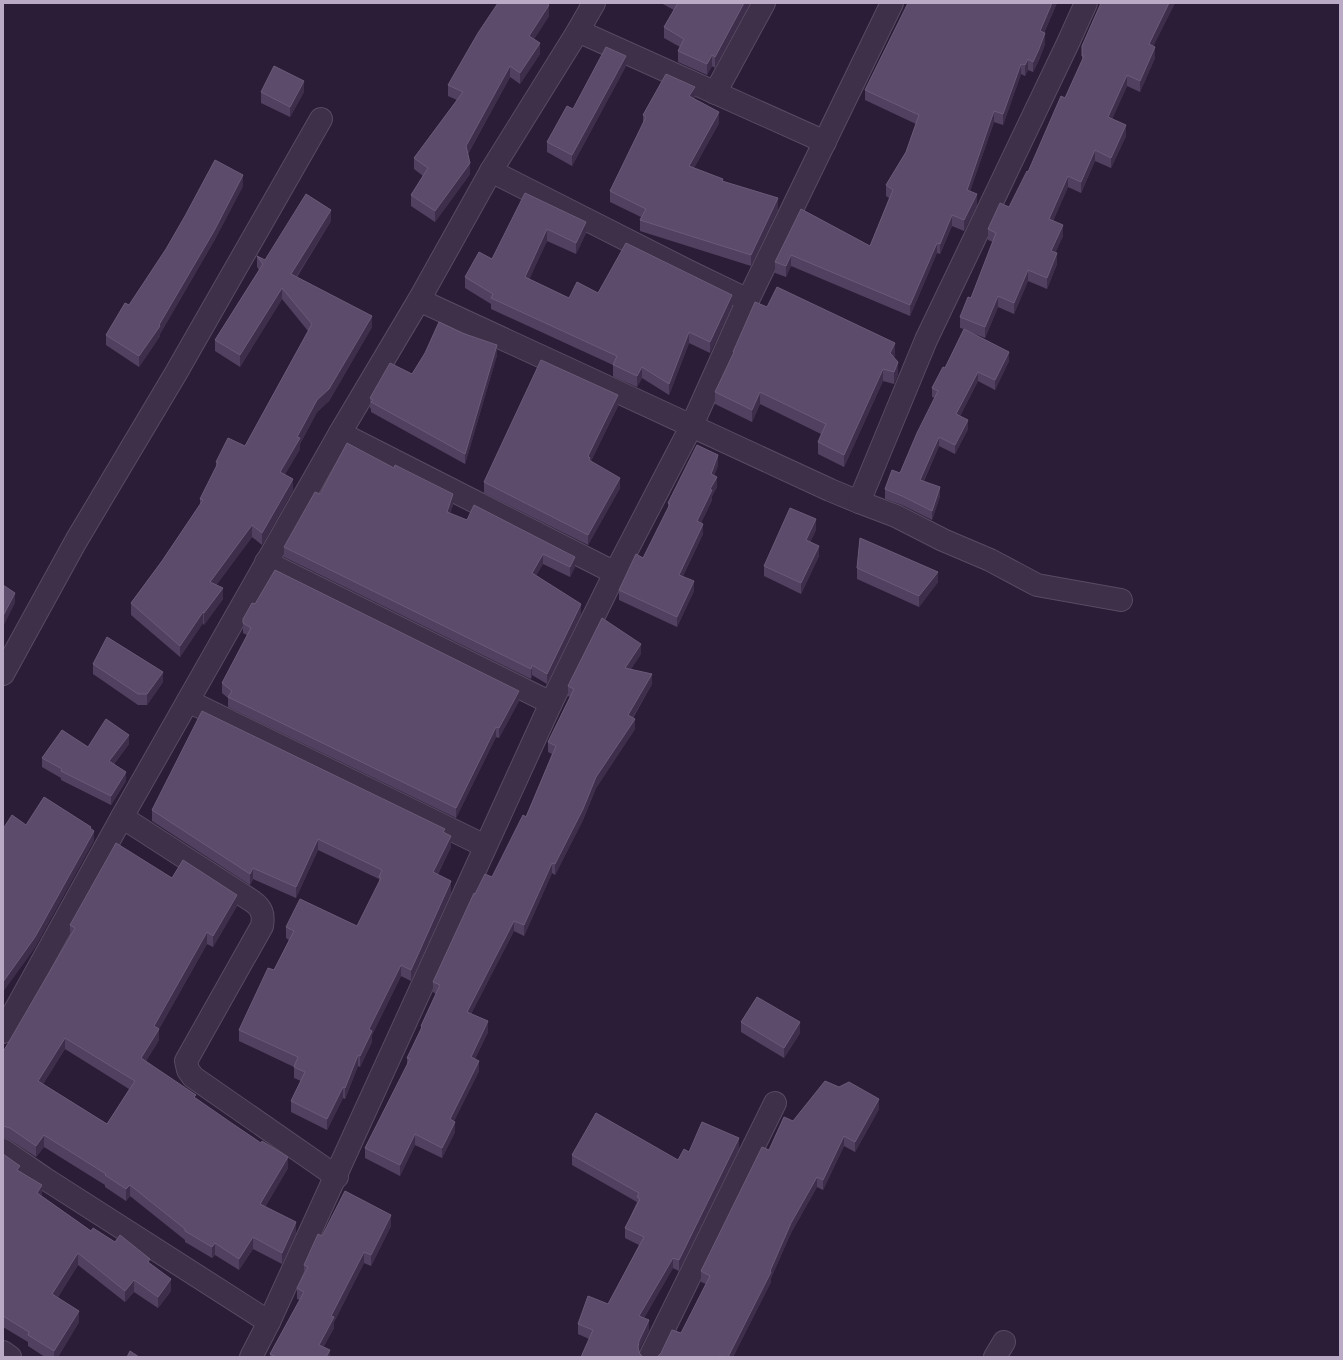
<svg xmlns="http://www.w3.org/2000/svg" width="1343" height="1360" font-family="Helvetica,sans-serif">
<rect width="100%" height="100%" fill="#2b1d37"/>
<g fill="none" stroke-linecap="round" stroke-linejoin="round">
<g stroke="#584b63" stroke-width="24">
<g id="minor">
<path d="M578,31L825,142"/>
<path d="M715,93L764,3"/>
<path d="M491,171L688,271L748,300"/>
<path d="M419,300L830,490L859,502L926,340L1068,43L1086,3"/>
<path d="M340,433L615,573"/>
<path d="M859,502L896,516L943,540L990,560L1037,585L1121,600"/>
<path d="M266,562L551,703"/>
<path d="M3,674L76,541L176,373L321,119"/>
<path d="M188,701L485,846"/>
<path d="M122,817L252,901C262,908 264,914 262,926L186,1061L188,1070L193,1077L337,1177"/>
<path d="M3,1032L122,817L340,433L419,300L491,171L578,31L594,3"/>
<path d="M3,1150L44,1178L269,1322L251,1357"/>
<path d="M269,1322L551,703L615,573L692,425L748,300L892,3"/>
<path d="M3,1352L10,1357"/>
<path d="M650,1357L775,1103"/>
<path d="M995,1357L1004,1342"/>
</g>
</g>
<use href="#minor" stroke="#3d3048" stroke-width="22"/>
</g>
<g fill="#524060" fill-rule="evenodd">
<path d="M661,3H750L715,68L712,66L707,75L678,62V51L680,47L664,38V27L674,10Z"/>
<path d="M1057,3L1044,33L1045,44L1039,60L1033,72L1028,70L1025,76L1021,74L1003,125L994,122L970,191L977,205L964,231L952,226L940,254L937,253L910,316L791,266L786,277L775,273V262L801,209L870,246L889,198L886,196V185L906,152L916,124L865,100V90Z"/>
<path d="M1101,3H1175L1153,46L1155,58L1140,92L1127,86L1112,119L1126,136L1111,168L1095,161L1081,193L1068,187L1053,221L1063,236L1055,253L1057,264L1047,289L1028,281L1014,314L998,307L985,338L965,330L1009,361L995,390L978,381L960,416L968,429L955,454L939,446L924,481L940,496L932,520L902,505L885,499V489L900,473L935,398L932,397V388L945,368L964,329L960,328V317L971,298L993,242L988,240V229L1009,207L1028,172L1065,98L1082,61V46Z"/>
<path d="M547,4L549,16L534,39L540,54L520,84L510,77L468,154L470,174L435,222L411,206V195L423,176L414,169V158L457,100L448,96V85Z"/>
<path d="M626,66L572,166L547,152V142L573,109Z"/>
<path d="M261,92H304L290,117L261,103Z"/>
<path d="M695,97L694,99L719,123L694,168L723,181L778,209L751,266L640,231V220L641,217L610,202V191L643,125V115Z"/>
<path d="M243,186L214,241L160,334V336L139,367L106,345V335L129,305Z"/>
<path d="M525,193L586,233L576,254L547,241L529,279L569,298L598,293L732,306L710,353L689,343L669,395L642,378L637,387L614,377L613,376V365L491,309V304L465,288V277L492,259Z"/>
<path d="M331,221L297,277L372,327L329,401L317,412L300,444V449L285,474L293,490L262,545L252,537L216,585L223,599L204,625L203,623L180,657L131,615V603L162,561L200,505V499L216,468V462L245,446L308,331L282,299L240,367L215,351V340L259,270L257,267V256L265,260Z"/>
<path d="M767,307L895,355L894,357L898,374L894,384L883,381L844,467L818,454V442L821,434L760,404L752,422L715,404V392L733,354V352Z"/>
<path d="M497,355L465,464L371,412V409L370,408V398L412,374Z"/>
<path d="M618,406L591,461L620,488L588,545L484,493V482Z"/>
<path d="M718,465L714,476L717,487L712,496V500L701,523L703,534L683,576L694,591L677,627L619,600V590L643,558L668,508V503Z"/>
<path d="M320,494L453,505L450,513L575,567L570,577L543,564L536,575L581,614L547,684L532,675L531,679L284,557V547Z"/>
<path d="M816,530L810,542L819,556L801,594L764,576V566Z"/>
<path d="M857,568L938,582L919,607L857,579Z"/>
<path d="M243,619L519,701L499,738L496,737L456,818L228,707V698L222,693V683L247,635L243,633Z"/>
<path d="M641,654L631,669L652,684L633,718L635,729L596,788L583,820L555,875L552,873L524,936L514,931L471,1014L488,1032L475,1059L479,1071L454,1121L455,1132L442,1158L415,1145L400,1176L365,1158V1148L407,1066V1058L421,1029V1026L436,994L433,992V982L475,894L492,877L526,817L552,754L548,752V742L570,697L568,696V686Z"/>
<path d="M93,664L163,682L147,705H138L93,674Z"/>
<path d="M129,744L114,764L126,781L111,805L61,780V778L42,767V758L88,747Z"/>
<path d="M152,810L445,833L451,847L438,874L451,892L411,981L401,976L372,1035V1042L360,1067L358,1066L345,1099L343,1098L327,1130L291,1112V1101L301,1081L294,1078V1067L239,1041V1030L274,970L289,940L286,938V927L357,926L379,883V879L318,850L296,898L253,879L250,885L152,821Z"/>
<path d="M172,878L237,906L213,947L207,944L159,1029V1040L146,1061L288,1168L265,1207L296,1233L282,1264L253,1249L239,1270L215,1255L212,1258L185,1242V1240L130,1196L126,1201L105,1187V1185L44,1147L36,1157L10,1140L4,1138L3,1052L70,936V925ZM65,1049L129,1089L107,1124L43,1084Z"/>
<path d="M741,1022L800,1033L784,1058L741,1032Z"/>
<path d="M879,1109L855,1152L844,1146L823,1190L817,1187L791,1233L771,1278V1282L733,1357H657L681,1333L706,1284L701,1282V1271L769,1150L793,1121Z"/>
<path d="M739,1148L679,1271L673,1268L644,1318L649,1331L589,1339L578,1334V1324L608,1304L639,1245L625,1238V1228L637,1202L572,1165V1155L678,1160L689,1152Z"/>
<path d="M3,1154L20,1171L42,1196L91,1231L150,1264L171,1291L158,1308L134,1292L125,1302L78,1265L58,1297L79,1322L58,1357H45L28,1346V1342L3,1327Z"/>
<path d="M391,1226L371,1266L364,1263L334,1322V1328L323,1347L330,1357H270V1354L300,1300L297,1299V1288L304,1275V1265L322,1236Z"/>
</g>
<g fill="#3e2d4b">
<path d="M744,3H750L715,68V57Z"/>
<path d="M1052,3H1057L1040,41V31Z"/>
<path d="M1169,3H1175L1149,55V44Z"/>
<path d="M549,5V16L529,47V36Z"/>
<path d="M1045,33V44L1039,60L1033,72V62Z"/>
<path d="M540,43V54L520,84V73Z"/>
<path d="M1155,47V58L1140,92V81Z"/>
<path d="M712,55V66L707,75V64Z"/>
<path d="M626,56V66L572,166V155Z"/>
<path d="M1028,59V70L1025,76V65Z"/>
<path d="M1021,64V74L1003,125V114Z"/>
<path d="M510,66V77L466,157V146Z"/>
<path d="M1127,75V86L1108,128V117Z"/>
<path d="M304,81V92L290,117V107Z"/>
<path d="M695,87V97L689,107V96Z"/>
<path d="M994,111V122L967,200V190Z"/>
<path d="M719,112V123L689,177V166Z"/>
<path d="M1126,125V136L1111,168V158Z"/>
<path d="M1095,150V161L1081,193V182Z"/>
<path d="M470,163V174L435,222V211Z"/>
<path d="M243,175V186L214,241L160,334V336L139,367V356L159,325Z"/>
<path d="M1068,176V187L1049,230V219Z"/>
<path d="M977,194V205L964,231V220Z"/>
<path d="M778,198V209L751,266V255Z"/>
<path d="M331,210V221L291,285V274Z"/>
<path d="M952,215V226L940,254V244Z"/>
<path d="M586,222V233L576,254V243Z"/>
<path d="M1063,225V236L1051,262V251Z"/>
<path d="M547,229V241L525,289V277Z"/>
<path d="M937,243V253L910,316V305Z"/>
<path d="M1057,253V264L1047,289V278Z"/>
<path d="M791,255V266L786,277V266Z"/>
<path d="M1028,270V281L1014,314V303Z"/>
<path d="M282,288V299L240,367V355Z"/>
<path d="M732,295V306L710,353V342Z"/>
<path d="M998,296V307L985,338V327Z"/>
<path d="M372,316V327L329,401L317,412L300,444V449L280,483V472L297,437L317,400Z"/>
<path d="M689,332V343L669,395V384Z"/>
<path d="M895,343V355L890,365V353Z"/>
<path d="M497,345V355L465,464V454Z"/>
<path d="M1009,352V361L995,390V380Z"/>
<path d="M898,362V374L894,384V372Z"/>
<path d="M642,367V378L637,387V376Z"/>
<path d="M883,369V381L844,467V455Z"/>
<path d="M978,372V381L956,423V414Z"/>
<path d="M760,392V404L752,422V410Z"/>
<path d="M618,395V406L590,463V468L588,456Z"/>
<path d="M968,420V429L955,454V445Z"/>
<path d="M939,437V446L920,489V480Z"/>
<path d="M718,455V465L711,484V474Z"/>
<path d="M717,477V487L712,496V500L697,531V521L710,489Z"/>
<path d="M620,478V488L588,545V535Z"/>
<path d="M293,479V490L262,545V533Z"/>
<path d="M940,487V496L932,520V511Z"/>
<path d="M453,494V505L447,523V512Z"/>
<path d="M816,519V530L806,551V540Z"/>
<path d="M703,524V534L679,584V575Z"/>
<path d="M252,525V537L210,594V582Z"/>
<path d="M819,546V556L801,594V583Z"/>
<path d="M543,554V564L532,583V573Z"/>
<path d="M575,557V567L570,577V567Z"/>
<path d="M938,572V582L919,607V596Z"/>
<path d="M694,581V591L677,627V617Z"/>
<path d="M223,588V599L204,625V613Z"/>
<path d="M15,593V603L3,627V616Z"/>
<path d="M581,604V614L547,684V674Z"/>
<path d="M203,612V623L180,657V646Z"/>
<path d="M641,644V654L625,678V668Z"/>
<path d="M532,665V675L531,679V669Z"/>
<path d="M163,672V682L147,705V694Z"/>
<path d="M652,674V684L628,725V715Z"/>
<path d="M519,691V701L499,738V728Z"/>
<path d="M635,719V729L596,788L583,820L555,875V864L596,777Z"/>
<path d="M496,727V737L456,818V808Z"/>
<path d="M129,735V744L109,770V761Z"/>
<path d="M126,772V781L111,805V796Z"/>
<path d="M94,831V841L35,948L3,992V982Z"/>
<path d="M451,836V847L433,883V872Z"/>
<path d="M318,839V850L296,898V887Z"/>
<path d="M552,863V873L524,936V925Z"/>
<path d="M253,868V879L250,885V874Z"/>
<path d="M451,881V892L411,981V970Z"/>
<path d="M237,895V906L213,947V936Z"/>
<path d="M514,921V931L467,1022V1012Z"/>
<path d="M207,932V944L159,1029V1040L141,1069V1058L154,1026Z"/>
<path d="M401,965V976L372,1035V1042L360,1067V1056L369,1029Z"/>
<path d="M488,1021V1032L471,1067V1057Z"/>
<path d="M800,1022V1033L784,1058V1048Z"/>
<path d="M65,1038V1049L38,1092V1081Z"/>
<path d="M358,1055V1066L345,1099V1088Z"/>
<path d="M479,1061V1071L450,1129V1119Z"/>
<path d="M343,1087V1098L327,1130V1119Z"/>
<path d="M879,1099V1109L855,1152V1142Z"/>
<path d="M455,1122V1132L442,1158V1148Z"/>
<rect x="3" y="1126" width="1" height="12"/>
<path d="M415,1134V1145L400,1176V1165Z"/>
<path d="M44,1135V1147L36,1157V1146Z"/>
<path d="M844,1136V1146L823,1190V1180Z"/>
<path d="M739,1138V1148L679,1271V1260Z"/>
<path d="M288,1157V1168L260,1216V1204Z"/>
<path d="M20,1166V1177L17,1170Z"/>
<path d="M817,1177V1187L791,1233L771,1278V1282L733,1357H728L770,1271L791,1223Z"/>
<path d="M42,1185V1196L37,1193Z"/>
<path d="M130,1185V1196L126,1201V1189Z"/>
<path d="M391,1215V1226L371,1266V1255Z"/>
<path d="M296,1222V1233L282,1264V1253Z"/>
<path d="M253,1237V1249L239,1270V1259Z"/>
<path d="M215,1243V1255L212,1258V1247Z"/>
<path d="M364,1252V1263L334,1322V1328L319,1356V1345L331,1316Z"/>
<path d="M78,1253V1265L52,1306V1294Z"/>
<path d="M673,1258V1268L639,1326V1316Z"/>
<path d="M171,1279V1291L158,1308V1297Z"/>
<path d="M134,1280V1292L125,1302V1291Z"/>
<path d="M79,1311V1322L58,1357H54V1351Z"/>
<path d="M649,1320V1331L639,1351L638,1348L639,1341Z"/>
<path d="M330,1350V1357H326Z"/>
</g>
<g fill="#5d4b6b" stroke="#6c5a79" fill-rule="evenodd">
<path d="M498,3H546L549,5L529,36L540,43L520,73L510,66L466,146L470,163L435,211L411,195L428,168L414,158L463,92L448,85L478,33Z"/>
<path d="M678,3H744L715,57L712,55L707,64L678,51L684,39L664,27Z"/>
<path d="M908,3H1052L1040,31L1045,33L1039,49L1033,62L1028,59L1025,65L1021,64L1003,114L994,111L967,190L977,194L964,220L952,215L940,244L937,243L910,305L791,255L786,266L775,262L801,209L870,246L893,190L886,185L906,152L919,115L865,90Z"/>
<path d="M1101,3H1169L1149,44L1155,47L1140,81L1127,75L1108,117L1126,125L1111,158L1095,150L1081,182L1068,176L1049,219L1063,225L1051,251L1057,253L1047,278L1028,270L1014,303L998,296L985,327L960,317L968,297L971,298L996,233L988,229L1000,203L1009,207L1027,171L1028,172L1061,96L1065,98L1084,56H1082V46Z"/>
<path d="M606,47L626,56L572,155L547,142L567,106L573,109Z"/>
<path d="M274,66L304,81L290,107L261,92Z"/>
<path d="M666,74L695,87L689,96L719,112L689,166L723,179L722,181L778,198L751,255L640,220L646,209L610,191L646,117L643,115Z"/>
<path d="M215,160L243,175L214,231L159,325L160,326L139,356L106,335L125,303L129,305L166,249L185,216Z"/>
<path d="M525,193L586,222L576,243L547,229L525,277L569,298L577,282L598,293L626,243L732,295L710,342L689,332L669,384L642,367L637,376L614,365H613L617,356L491,298L493,294L465,277L479,252L492,259Z"/>
<path d="M306,194L331,210L291,274L372,316L329,389L317,400L297,437L300,438L280,472L293,479L262,533L252,525L210,582L223,588L204,613L203,612L180,646L131,603L162,561L203,500L200,499L218,463L216,462L228,438L245,446L312,324L282,288L240,355L215,340L263,264L257,256L265,260Z"/>
<path d="M777,287L895,343L890,353L898,362L894,372L883,369L844,455L818,442L826,424L760,392L752,410L715,392L734,352H733L755,302L767,307Z"/>
<path d="M439,322L462,333L497,345L465,454L371,402L373,400L370,398L390,363L412,374L425,353Z"/>
<path d="M964,329L1009,352L995,380L978,372L956,414L968,420L955,445L939,437L920,480L940,487L932,511L902,496L885,489L892,470L900,473L917,433L938,391L932,388L943,367L945,368Z"/>
<path d="M541,360L618,395L588,456L590,458L589,460L620,478L588,535L484,482Z"/>
<path d="M347,443L394,468L395,465L453,494L447,512L467,520L474,505L575,557L570,567L543,554L532,573L581,604L547,674L532,665L531,669L284,547L315,492L320,494Z"/>
<path d="M697,445L718,455L711,474L717,477L710,489L712,490L697,521L703,524L679,575L694,581L677,617L619,590L636,554L643,558L670,504L668,503Z"/>
<path d="M790,508L816,519L806,540L819,546L801,583L764,566Z"/>
<path d="M860,538L938,572L919,596L857,568Z"/>
<path d="M275,570L519,691L499,728L496,727L456,808L228,697L232,691L222,683L251,628L243,623V619L252,603L255,604Z"/>
<path d="M3,585L15,593L3,616Z"/>
<path d="M602,618L641,644L625,668L652,674L628,715L635,719L596,777L583,809L555,864L552,863L524,925L514,921L467,1012L488,1021L471,1057L479,1061L450,1119L455,1122L442,1148L415,1134L400,1165L365,1148L410,1059L407,1058L422,1027L421,1026L440,985L433,982L474,893L475,894L485,874L492,877L523,815L526,817L556,746L548,742L574,689L568,686Z"/>
<path d="M107,637L163,672L147,694H138L93,664Z"/>
<path d="M202,711L445,829L443,832L451,836L433,872L451,881L411,970L401,965L369,1029L372,1031L360,1056L358,1055L345,1088L343,1087L327,1119L291,1101L305,1072L294,1067L298,1057L239,1030L268,968L274,970L294,931L286,927L300,899L357,926L381,878L379,877L382,870L318,839L296,887L253,868L250,874L152,810Z"/>
<path d="M106,719L129,735L109,761L126,772L111,796L61,771L62,769L42,758L62,730L88,747Z"/>
<path d="M44,797L91,827L90,828L94,831L35,937L3,982V829L12,815L26,825Z"/>
<path d="M116,843L172,878L183,860L237,895L213,936L207,932L154,1026L159,1029L141,1058L196,1095L194,1097L230,1122L261,1143L262,1141L288,1157L260,1204L296,1222L282,1253L253,1237L239,1259L215,1243L212,1247L185,1231V1229L130,1185L126,1189L105,1175L106,1174L44,1135L36,1146L10,1128L3,1126V1052L75,928L70,925ZM65,1038L135,1081L107,1124L38,1081Z"/>
<path d="M757,997L800,1022L784,1048L741,1022Z"/>
<path d="M825,1081L839,1087L849,1082L879,1099L855,1142L844,1136L823,1180L817,1177L791,1223L770,1271L771,1272L728,1357L719,1356V1357H657L661,1353L672,1330L681,1333L710,1276L701,1271L762,1147L769,1150L784,1117L793,1121Z"/>
<path d="M596,1113L678,1160L684,1149L689,1152L702,1122L739,1138L679,1260L673,1258L639,1316L649,1320L639,1341L638,1348L640,1354L643,1357H581L593,1330L578,1324L588,1296L608,1304L644,1237L625,1228L640,1199L637,1197L639,1193L572,1155Z"/>
<path d="M3,1154L20,1166L17,1170L42,1185L37,1193L91,1231L93,1228L115,1242L120,1235L150,1259L148,1262L171,1279L158,1297L134,1280L125,1291L78,1253L52,1294L79,1311L54,1351L28,1335L29,1332L3,1316Z"/>
<path d="M345,1191L391,1215L371,1255L364,1252L331,1316L334,1317L319,1345L330,1350L326,1357H276L270,1354L304,1292L297,1288L308,1267L304,1265L318,1234L322,1236Z"/>
<path d="M130,1351L139,1357H127Z"/>
</g>
<rect width="1343" height="1360" fill="none" stroke="#baaac5" stroke-width="8"/>
</svg>
